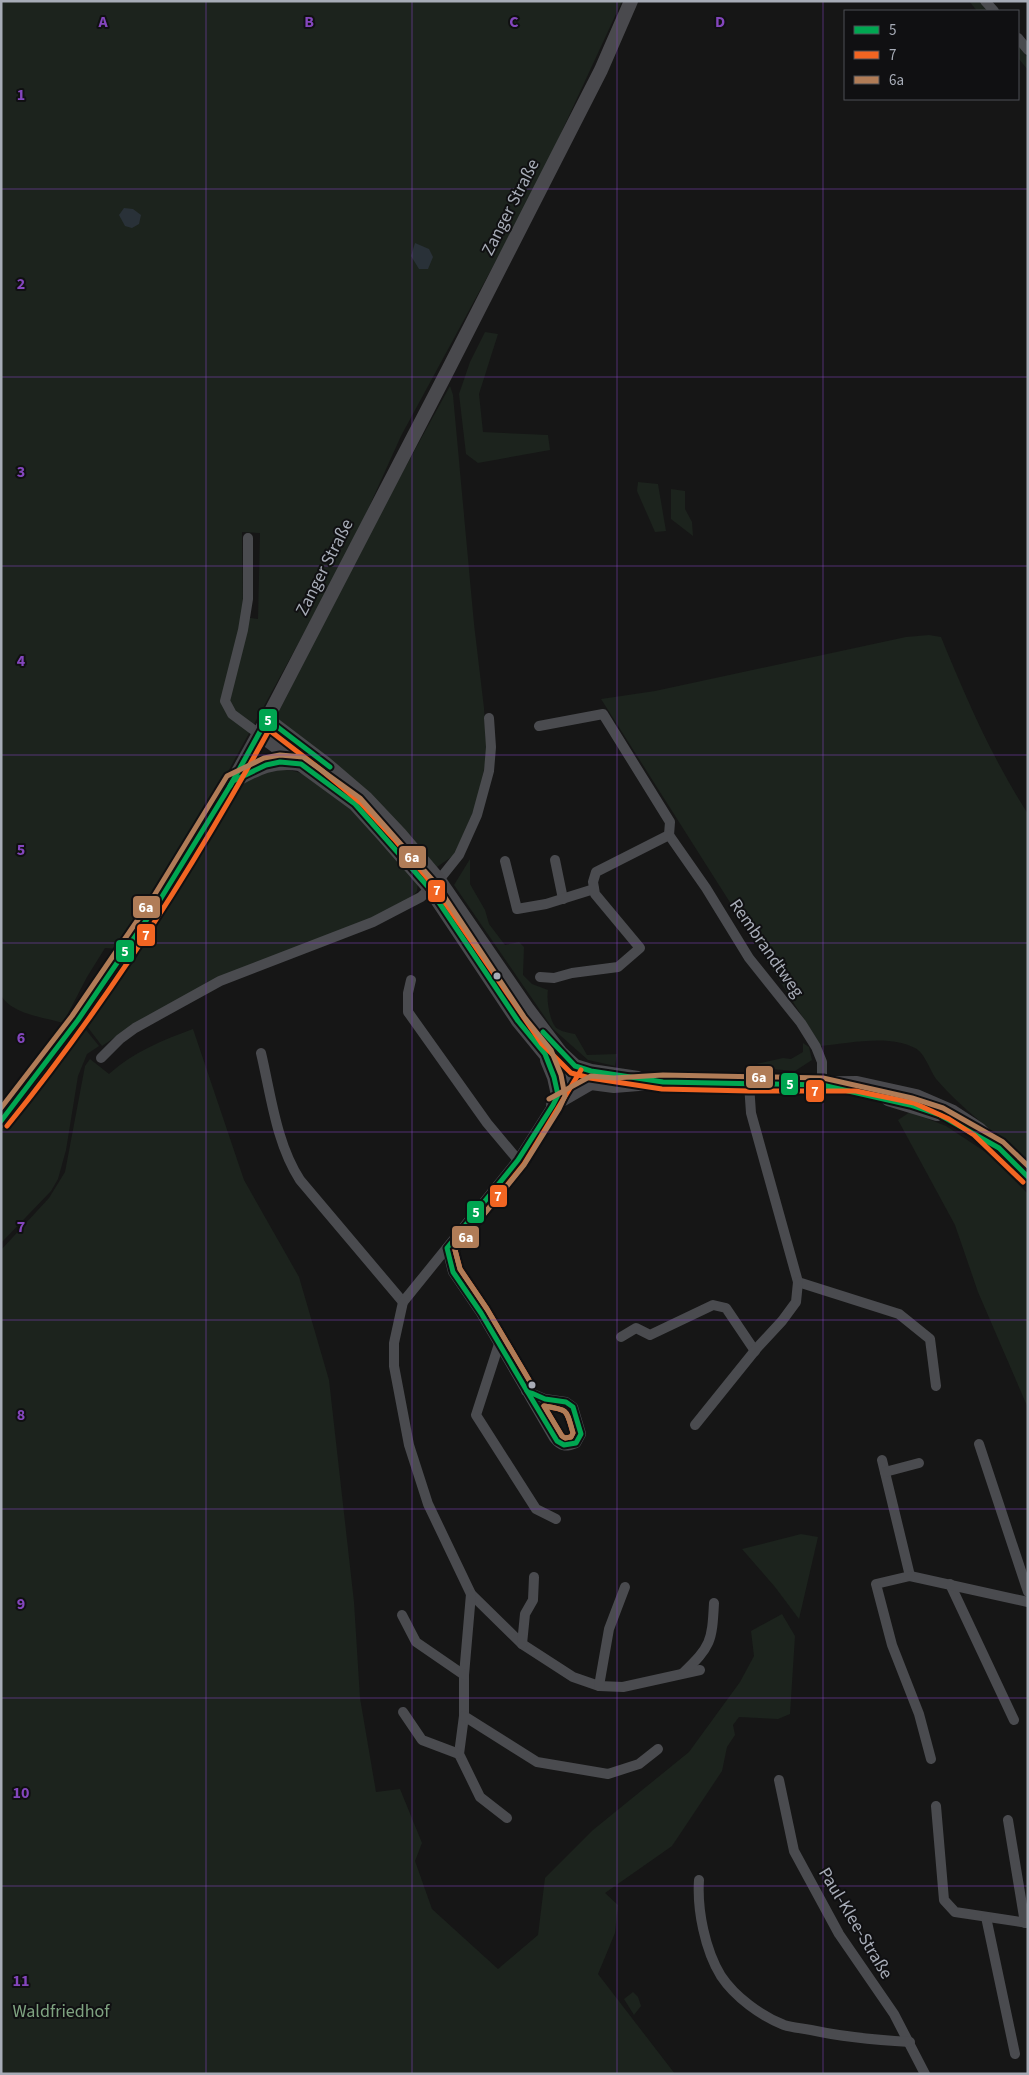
<svg xmlns="http://www.w3.org/2000/svg" width="1029" height="2075" font-family="'Source Sans 3',sans-serif">
<rect width="100%" height="100%" fill="#161616"/>
<g fill="#1c231d" fill-rule="evenodd">
<path d="M1,1H622L537,185L401,436L350,549L202,819L120,949L105,948L87,977L63,1023C43,1017 11,1014 1,995ZM242,532L260,533L258,619L243,617Z"/>
<path d="M969,1H979L987,11H977Z"/>
<path d="M1018,46L1028,58V70L1018,58Z"/>
<path d="M485,332L498,334L479,394L483,432L548,435L550,450L478,463L466,454L459,394L470,362Z"/>
<path d="M450,386L453,395L474,624L484,708L487,756L476,805L454,855L437,867L369,797L276,717L367,537Z"/>
<path d="M638,482L658,484L666,531L655,532L637,491Z"/>
<path d="M671,489L685,491V509L692,522L693,536L671,519Z"/>
<path d="M929,635L941,637C966,698 992,758 1028,814V1167C1001,1135 964,1112 937,1080C930,1071 925,1053 915,1048C890,1034 849,1043 821,1046L601,699L655,691L906,637Z"/>
<path d="M266,769C280,769 294,769 307,776C347,796 388,850 418,883L417,891L409,902L142,1019L102,1046L83,1021L142,939L192,855L234,789Z"/>
<path d="M470,859V884L485,910L489,924L505,945L519,942L524,947L523,975L532,984L548,990C546,999 550,1025 558,1029C563,1032 570,1033 575,1034L587,1055L617,1054L615,1066L588,1060L553,1029L454,885Z"/>
<path d="M81,1024L99,1046L87,1054L78,1076L66,1150L58,1179L51,1191L1,1243V1128Z"/>
<path d="M193,1029L244,1180L299,1277L329,1380L354,1602L360,1698L376,1792L400,1789L422,1843L415,1861L432,1909L498,1969L538,1935L545,1878L593,1830L689,1752L740,1682L754,1656L751,1631L782,1614L795,1636L790,1714L778,1719L739,1717L733,1725L735,1735L727,1747L722,1771L672,1846L605,1893L618,1905L615,1933L598,1974L675,2074H1V1250L49,1198L65,1172L85,1066L90,1059L109,1074C133,1052 163,1040 193,1029Z"/>
<path d="M803,1043L809,1047L812,1060L795,1071L760,1068L756,1064L783,1058L791,1059L803,1052Z"/>
<path d="M910,1112L946,1126L990,1155L1028,1194V1408L978,1292L955,1225L898,1120Z"/>
<path d="M801,1534L818,1537L799,1619L775,1587L742,1549Z"/>
<path d="M633,1992L638,1997L641,2006L634,2015L624,1999Z"/>
</g>
<g fill="#293138">
<path d="M124,208L133,209L141,215L139,224L132,228L125,226L119,215Z"/>
<path d="M415,243L429,249L433,257L428,269H419L411,256Z"/>
</g>
<g fill="none" stroke-linecap="round" stroke-linejoin="round">
<g stroke="#4a4b4f" stroke-width="10">
<path d="M985,1L994,11"/>
<path d="M1018,38L1028,50"/>
<path d="M248,538V599L243,630L225,701L232,714L259,734"/>
<path d="M539,726L603,714L670,822L669,835"/>
<path d="M555,860L563,899"/>
<path d="M505,861L517,909L546,904L594,889"/>
<path d="M540,977L554,978L572,973L618,967L640,948L595,894L593,882L596,872L669,835L706,888L749,958L801,1023L816,1047L822,1062V1085"/>
<path d="M411,980L408,993V1012L487,1123L518,1160"/>
<path d="M261,1053C271,1095 276,1143 300,1180L403,1302"/>
<path d="M101,1058L120,1039L135,1028L220,981L373,922L421,897L439,880L459,855L477,815L489,771L491,747L489,718"/>
<path d="M572,1071L553,1105L518,1160L403,1302L394,1343V1366L409,1445L428,1504L471,1594L522,1644L573,1677L599,1686L623,1687L700,1670"/>
<path d="M749,1084L751,1113L798,1282L899,1314L930,1339L936,1386"/>
<path d="M447,1248L453,1272L481,1313L554,1438C561,1447 566,1447 576,1443L581,1434L573,1407L566,1402L545,1399L526,1391"/>
<path d="M621,1337L636,1328L650,1335L713,1305L726,1308L755,1351"/>
<path d="M499,1344L476,1415L536,1509L556,1519"/>
<path d="M695,1425L757,1348L782,1321L796,1302L798,1282"/>
<path d="M979,1444L1028,1592"/>
<path d="M882,1460L910,1576"/>
<path d="M885,1472L919,1463"/>
<path d="M950,1584L1014,1720"/>
<path d="M471,1594L464,1675V1716L459,1754L480,1797L507,1818"/>
<path d="M402,1615L416,1642L464,1675"/>
<path d="M522,1644L525,1614L533,1600L534,1577"/>
<path d="M683,1673C711,1646 712,1642 714,1603"/>
<path d="M599,1686L609,1629L625,1587"/>
<path d="M403,1712L422,1740L459,1754"/>
<path d="M464,1716L537,1762L608,1774L639,1764L658,1749"/>
<path d="M931,1759L919,1714L892,1645L876,1584L910,1576L1028,1602"/>
<path d="M779,1780L794,1851L839,1934L894,2014L925,2074"/>
<path d="M936,1806L944,1900L955,1912L1028,1923"/>
<path d="M1008,1820L1025,1923"/>
<path d="M699,1880C697,1910 705,1950 721,1976C735,1997 761,2016 784,2025C793,2028 802,2028 811,2030C843,2037 877,2040 910,2042"/>
<path d="M986,1917L1015,2054"/>
</g>
<g stroke="#49494d" stroke-width="14">
<path d="M267,719L325,763L366,798L400,834L439,880L527,1008L561,1053L575,1066L591,1071L638,1078"/>
<path d="M259,734L355,804L383,835L430,889L518,1021L545,1054L568,1076L591,1083L614,1086L663,1082L749,1084L857,1083L916,1096L953,1112L979,1129L1028,1177"/>
<path d="M234,781C258,768 272,760 300,764"/>
<path d="M547,1060L554,1077L558,1095"/>
<path d="M888,1099L937,1114"/>
<path d="M553,1105L591,1083"/>
<path d="M1,1121L78,1020L158,903L233,781L267,719L449,368L601,70L631,1"/>
</g>
<g stroke="#101012" stroke-width="9">
<g id="bus-1">
<path d="M230,786L267,719L330,767"/>
<path d="M543,1032L575,1066L591,1071L663,1082L822,1085L910,1105L940,1115L999,1148L1028,1177"/>
<path d="M1,1121L78,1020L158,903L233,781L266,765L280,762L301,764L355,804L430,889L518,1021L545,1054L554,1077L558,1095L553,1105L518,1160L447,1248L453,1272L481,1313L527,1391"/>
<path d="M527,1391L545,1399L566,1402L573,1407L581,1434L576,1443L564,1445L557,1441Z"/>
</g>
</g>
<g stroke="#101012" stroke-width="9">
<g id="bus-2">
<path d="M7,1126C107,1003 193,868 269,730L320,769L361,803L394,839L433,885L542,1044L571,1073L590,1078L662,1089L749,1091H856L914,1103L949,1119L974,1135L1023,1182"/>
<path d="M532,1385L487,1309L460,1269L455,1250L524,1164L581,1070"/>
<path d="M544,1406C569,1410 566,1409 573,1433L571,1437L565,1438L562,1436Z"/>
</g>
</g>
<g stroke="#101012" stroke-width="9">
<g id="bus-3">
<path d="M549,1099L591,1076L614,1078L663,1075L823,1078L912,1098L943,1108L1003,1142L1028,1166"/>
<path d="M1,1108L72,1016L152,899L227,776L264,758L280,755L303,757L360,798L436,884L524,1017L551,1050L561,1075L565,1096L559,1109L524,1165L455,1250L460,1269L487,1309L532,1385"/>
<path d="M544,1406C569,1410 566,1409 573,1433L571,1437L565,1438L562,1436Z"/>
</g>
</g>
<use href="#bus-1" stroke="#00a651" stroke-width="5"/>
<use href="#bus-2" stroke="#f26522" stroke-width="5"/>
<use href="#bus-3" stroke="#b07c57" stroke-width="5"/>
</g>
<path fill="none" stroke="#8446bd" stroke-width="1" stroke-opacity="0.55" d="M206,1V2074M412,1V2074M617,1V2074M823,1V2074M1,189H1028M1,377H1028M1,566H1028M1,755H1028M1,943H1028M1,1132H1028M1,1320H1028M1,1509H1028M1,1698H1028M1,1886H1028"/>
<g fill="#a7acb7" stroke="#101012" stroke-width="2">
<circle cx="497" cy="976" r="4.5"/>
<circle cx="532" cy="1385" r="4.5"/>
</g>
<g text-anchor="middle" stroke-width="4" stroke-linejoin="round" paint-order="stroke">
<g font-size="18" fill="#a7acb7" stroke="#101012">
<text transform="translate(510 207) rotate(-63)" y="6">Zanger Straße</text>
<text transform="translate(324 567) rotate(-63)" y="6">Zanger Straße</text>
<text transform="translate(767 948) rotate(55)" y="6">Rembrandtweg</text>
<text transform="translate(856 1923) rotate(59)" y="6">Paul-Klee-Straße</text>
</g>
<g font-size="18" fill="#7ea280" stroke="#101012">
<text x="61" y="2017">Waldfriedhof</text>
</g>
</g>
<g font-size="16" text-anchor="middle" font-weight="bold" fill="#8446bd" stroke="#101012" stroke-width="4" stroke-linejoin="round" paint-order="stroke">
<text x="103" y="27">A</text>
<text x="309" y="27">B</text>
<text x="514" y="27">C</text>
<text x="720" y="27">D</text>
<text x="21" y="100">1</text>
<text x="21" y="289">2</text>
<text x="21" y="477">3</text>
<text x="21" y="666">4</text>
<text x="21" y="855">5</text>
<text x="21" y="1043">6</text>
<text x="21" y="1232">7</text>
<text x="21" y="1420">8</text>
<text x="21" y="1609">9</text>
<text x="21" y="1798">10</text>
<text x="21" y="1986">11</text>
</g>
<g stroke="#101012" stroke-width="2">
<rect x="258" y="708" width="20" height="24" rx="5" fill="#00a651"/>
<rect x="398" y="845" width="29" height="24" rx="5" fill="#b07c57"/>
<rect x="427" y="879" width="19" height="24" rx="5" fill="#f26522"/>
<rect x="132" y="895" width="29" height="24" rx="5" fill="#b07c57"/>
<rect x="136" y="923" width="20" height="24" rx="5" fill="#f26522"/>
<rect x="115" y="939" width="20" height="24" rx="5" fill="#00a651"/>
<rect x="745" y="1065" width="29" height="24" rx="5" fill="#b07c57"/>
<rect x="780" y="1072" width="19" height="24" rx="5" fill="#00a651"/>
<rect x="805" y="1079" width="20" height="24" rx="5" fill="#f26522"/>
<rect x="489" y="1184" width="19" height="24" rx="5" fill="#f26522"/>
<rect x="466" y="1200" width="19" height="24" rx="5" fill="#00a651"/>
<rect x="451" y="1225" width="29" height="24" rx="5" fill="#b07c57"/>
</g>
<g font-size="14" text-anchor="middle" font-weight="bold" fill="#fff">
<text x="268" y="725">5</text>
<text x="412" y="862">6a</text>
<text x="437" y="895">7</text>
<text x="146" y="912">6a</text>
<text x="146" y="940">7</text>
<text x="125" y="956">5</text>
<text x="759" y="1082">6a</text>
<text x="790" y="1089">5</text>
<text x="815" y="1096">7</text>
<text x="498" y="1201">7</text>
<text x="476" y="1217">5</text>
<text x="466" y="1242">6a</text>
</g>
<rect width="1029" height="2075" fill="none" stroke="#a7acb7" stroke-width="5"/>
<rect x="844" y="10" width="175" height="90" fill="#101012" stroke="#4c4e54"/>
<rect x="854" y="26" width="25" height="8" fill="#00a651" stroke="#4c4e54"/>
<text x="889" y="35" font-size="15" fill="#a7acb7">5</text>
<rect x="854" y="51" width="25" height="8" fill="#f26522" stroke="#4c4e54"/>
<text x="889" y="60" font-size="15" fill="#a7acb7">7</text>
<rect x="854" y="76" width="25" height="8" fill="#b07c57" stroke="#4c4e54"/>
<text x="889" y="85" font-size="15" fill="#a7acb7">6a</text>
</svg>
